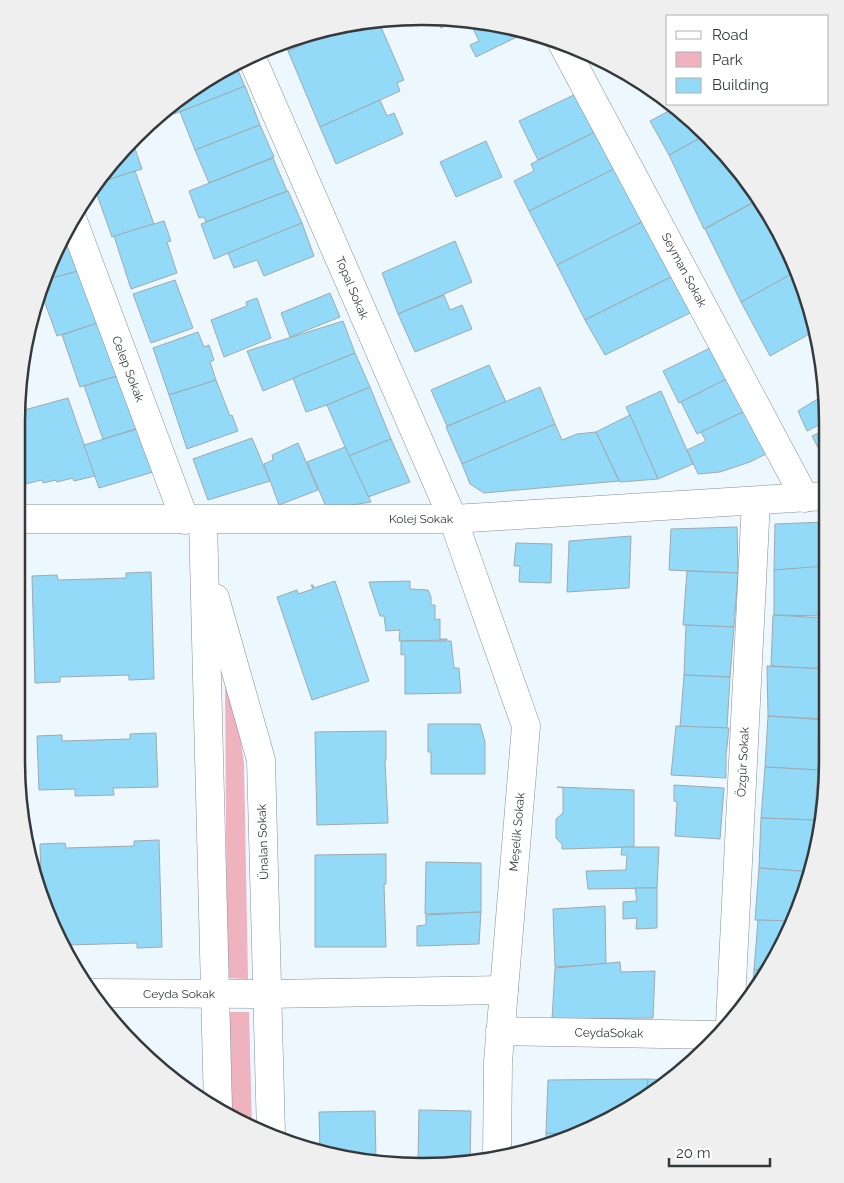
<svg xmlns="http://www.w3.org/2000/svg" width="844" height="1183" font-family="Raleway,sans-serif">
<rect width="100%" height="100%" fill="#edf8fe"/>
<g fill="#eeb3be">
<path d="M225,670H230L244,763L248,979L227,978Z"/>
<path d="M224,1012H249L252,1128L243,1125L227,1115Z"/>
</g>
<g fill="#93d9f8" stroke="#9faaaf">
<path d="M449,17L460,19L441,28L436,18Z"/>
<path d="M369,20L371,23L378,20L404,80L397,83L400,91L320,127L288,51L342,26Z"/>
<path d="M469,20L527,30L529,31L476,57L470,45L479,41Z"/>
<path d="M342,26L288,51L284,41L292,38Z"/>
<path d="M235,63L245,87L174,114L171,105L219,70Z"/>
<path d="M245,86L260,125L195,150L180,112Z"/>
<path d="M580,92L599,130L538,160L519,121Z"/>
<path d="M380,100L387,116L394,113L403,134L336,164L320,127Z"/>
<path d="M676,107L706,135L669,155L650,121Z"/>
<path d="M260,125L274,157L209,183L195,150Z"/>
<path d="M601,129L620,166L529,211L514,181L534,171L531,164Z"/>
<path d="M706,135L727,155L757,200L704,229L669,155Z"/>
<path d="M486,141L502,177L456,197L440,162Z"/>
<path d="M133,143L142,169L101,182Z"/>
<path d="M273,158L287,191L206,222L204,217L199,218L189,191Z"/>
<path d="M620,166L648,219L557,265L529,211Z"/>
<path d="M135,171L154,224L112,237L95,189L101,182Z"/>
<path d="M288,191L302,223L214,259L201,224Z"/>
<path d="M758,200L786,243L795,272L741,302L705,229Z"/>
<path d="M648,219L677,274L585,320L557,265Z"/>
<path d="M70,220L86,269L48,279Z"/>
<path d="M164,221L171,241L167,242L177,273L131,289L114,236Z"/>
<path d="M302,223L314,256L264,276L257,260L234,268L228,253Z"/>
<path d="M455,241L472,282L398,314L382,273Z"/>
<path d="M86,269L105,321L57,336L42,295L48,279Z"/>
<path d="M795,272L813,332L770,356L741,302Z"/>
<path d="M677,274L696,310L605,355L585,320Z"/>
<path d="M175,280L193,328L151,343L133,294Z"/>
<path d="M330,293L340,317L290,337L281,313Z"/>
<path d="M444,295L450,310L462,305L472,329L415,352L398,314Z"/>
<path d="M257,298L271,338L224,357L211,320L247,306L246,302Z"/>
<path d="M106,320L124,374L80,387L62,335Z"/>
<path d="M343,321L355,353L263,391L247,351Z"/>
<path d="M198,332L204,347L209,345L214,360L210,362L216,380L169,395L153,348Z"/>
<path d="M714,346L730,377L679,403L663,371Z"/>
<path d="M355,353L370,387L327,405L306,412L293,378Z"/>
<path d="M489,365L506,402L447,426L431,390Z"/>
<path d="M124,374L142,427L103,439L84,386Z"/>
<path d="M730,377L747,410L697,434L681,402Z"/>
<path d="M216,380L230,416L232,415L238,431L187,449L169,395Z"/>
<path d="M370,387L391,439L349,456L327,405Z"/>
<path d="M540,387L555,424L462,464L446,427Z"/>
<path d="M661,391L693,464L658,479L626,407Z"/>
<path d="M824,395L825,422L807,431L798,411Z"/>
<path d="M68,398L95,476L74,481L73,478L57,482L56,480L43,483L42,480L25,484L26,487L16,489L17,412Z"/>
<path d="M747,410L768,453L750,462L720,472L698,474L687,450L706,441L701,432Z"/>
<path d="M630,415L658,479L620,482L596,432Z"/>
<path d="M555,424L562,440L577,434L596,432L619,481L484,493L470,484L462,464Z"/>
<path d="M144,427L160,470L99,488L84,445Z"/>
<path d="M825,430V461L812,436Z"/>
<path d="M252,438L270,481L208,500L193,459Z"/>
<path d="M391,439L410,482L368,497L349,456Z"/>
<path d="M298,443L318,490L279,505L264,464L273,460L272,455Z"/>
<path d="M345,447L371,502L327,509L307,462Z"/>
<path d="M825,522V567L774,570L775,524Z"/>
<path d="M737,527L738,573L669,570L671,529Z"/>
<path d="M631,536L629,588L567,592L569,541Z"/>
<path d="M516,543L552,544L551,583L519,582L520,566H514Z"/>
<path d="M825,566L826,616L774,615V570Z"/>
<path d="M687,571L738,573L734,627L683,625Z"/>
<path d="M151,572L154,679L129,680V675L60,677V682L35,683L32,576L57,575L58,580L126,578V573Z"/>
<path d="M335,581L369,681L312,700L277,597L297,590L298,594L313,589L311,585H313L314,588Z"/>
<path d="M410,581V589L428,590L431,597V605H435V620L440,619V639H447V640L399,641L400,630L386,631L384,616H380L369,582Z"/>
<path d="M773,615L826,618V669L771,666Z"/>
<path d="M686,625L734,627L730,677L684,675Z"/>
<path d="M401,641H451L454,668H459L461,693L405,694V654L401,655Z"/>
<path d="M767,666L826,669L825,719L768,716Z"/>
<path d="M684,675L730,677L727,728L680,727Z"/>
<path d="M768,716L826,720V738H818V770L765,767Z"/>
<path d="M428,724H480L485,742V774H431V752H428Z"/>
<path d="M676,726L729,728L726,755V778L671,775Z"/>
<path d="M386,731V760H385L388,823L317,825L315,732Z"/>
<path d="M156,733L158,787L113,788L114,795L75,796V789L39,790L37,736L62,735V741L130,739V734Z"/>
<path d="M765,767L818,770L814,820L761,818Z"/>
<path d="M674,785L724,788L720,839L675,836L677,802L674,801Z"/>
<path d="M557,787L634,790V847L562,849V844L556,838V819L563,813V788Z"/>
<path d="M761,818L814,820L812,872L759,868Z"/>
<path d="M159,840L162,947L137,948V943L68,945V950L41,891L40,844L65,843L66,848L134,846V841Z"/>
<path d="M622,847H659L657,888L588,889L586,871L626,870L627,855H621Z"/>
<path d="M386,854V884H384L386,947H315V855Z"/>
<path d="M426,862L481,863V912L425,914Z"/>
<path d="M759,868L812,872L793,921L755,920Z"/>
<path d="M635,888H657V928L636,929L637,918L623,919V902L637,901Z"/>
<path d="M605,906L606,964L555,967L553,909Z"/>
<path d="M481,912L479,944L417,946V926L426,925V915Z"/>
<path d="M758,920L793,921L786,941L767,970H754Z"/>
<path d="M620,962L621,972L655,971L653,1018L552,1019L555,968Z"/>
<path d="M754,970H767L752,994Z"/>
<path d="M648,1079L647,1092L579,1135L546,1133L548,1080Z"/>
<path d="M648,1079L667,1080L647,1092Z"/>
<path d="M419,1110L471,1111L470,1163L418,1161Z"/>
<path d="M375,1111L376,1160L343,1159L320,1151L319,1112Z"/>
<path d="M546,1133L579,1135L546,1144Z"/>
</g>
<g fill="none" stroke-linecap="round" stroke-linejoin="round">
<g stroke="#858f94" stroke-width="29">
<g id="minor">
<path d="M562,43L805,498"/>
<path d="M251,56L453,519L526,726L498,1062L497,1157"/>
<path d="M72,218L185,520"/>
<path d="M16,519H453L825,496"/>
<path d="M203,520L218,1108"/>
<path d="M215,598L261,760L271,1134"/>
<path d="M91,993L267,994L504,990"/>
<path d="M730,1023L756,501"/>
<path d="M500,1031L718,1035"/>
</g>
</g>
<use href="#minor" stroke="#fff" stroke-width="28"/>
</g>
<g text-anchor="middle" stroke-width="5" stroke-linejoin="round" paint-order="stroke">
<g font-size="12" fill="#34393b" stroke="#fff">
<text transform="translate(684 270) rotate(62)" y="4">Seyman Sokak</text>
<text transform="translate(352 288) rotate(67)" y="4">Topal Sokak</text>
<text transform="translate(128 369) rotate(69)" y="4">Celep Sokak</text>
<text x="421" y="523">Kolej Sokak</text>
<text transform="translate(743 762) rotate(-87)" y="4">Özgür Sokak</text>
<text transform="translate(517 832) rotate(-85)" y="4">Meşelik Sokak</text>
<text transform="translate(263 842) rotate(-92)" y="4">Ünalan Sokak</text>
<text x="179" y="998">Ceyda Sokak</text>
<text transform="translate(609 1033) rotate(1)" y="4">CeydaSokak</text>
</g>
</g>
<path d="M0 0H844V1183H0ZM422 25H422A397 397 0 0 1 819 422V761A397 397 0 0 1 422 1158H422A397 397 0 0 1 25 761V422A397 397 0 0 1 422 25Z" fill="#efefef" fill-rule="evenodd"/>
<path fill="none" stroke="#34393b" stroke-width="2.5" d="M422 25H422A397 397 0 0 1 819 422V761A397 397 0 0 1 422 1158H422A397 397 0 0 1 25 761V422A397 397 0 0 1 422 25Z"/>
<rect x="666" y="15" width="162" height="90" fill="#ffffff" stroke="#aeb0b1"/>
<rect x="676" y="31" width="25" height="8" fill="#ffffff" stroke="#aeb0b1"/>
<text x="712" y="40" font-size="15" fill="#34393b">Road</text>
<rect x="676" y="52" width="25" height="15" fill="#eeb3be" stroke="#aeb0b1"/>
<text x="712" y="65" font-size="15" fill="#34393b">Park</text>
<rect x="676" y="78" width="25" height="15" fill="#93d9f8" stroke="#aeb0b1"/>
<text x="712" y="90" font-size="15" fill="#34393b">Building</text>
<path d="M669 1158v8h101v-8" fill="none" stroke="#34393b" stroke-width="2.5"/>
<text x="676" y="1158" font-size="15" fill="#34393b" stroke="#ffffff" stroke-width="4" paint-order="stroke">20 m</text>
</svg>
